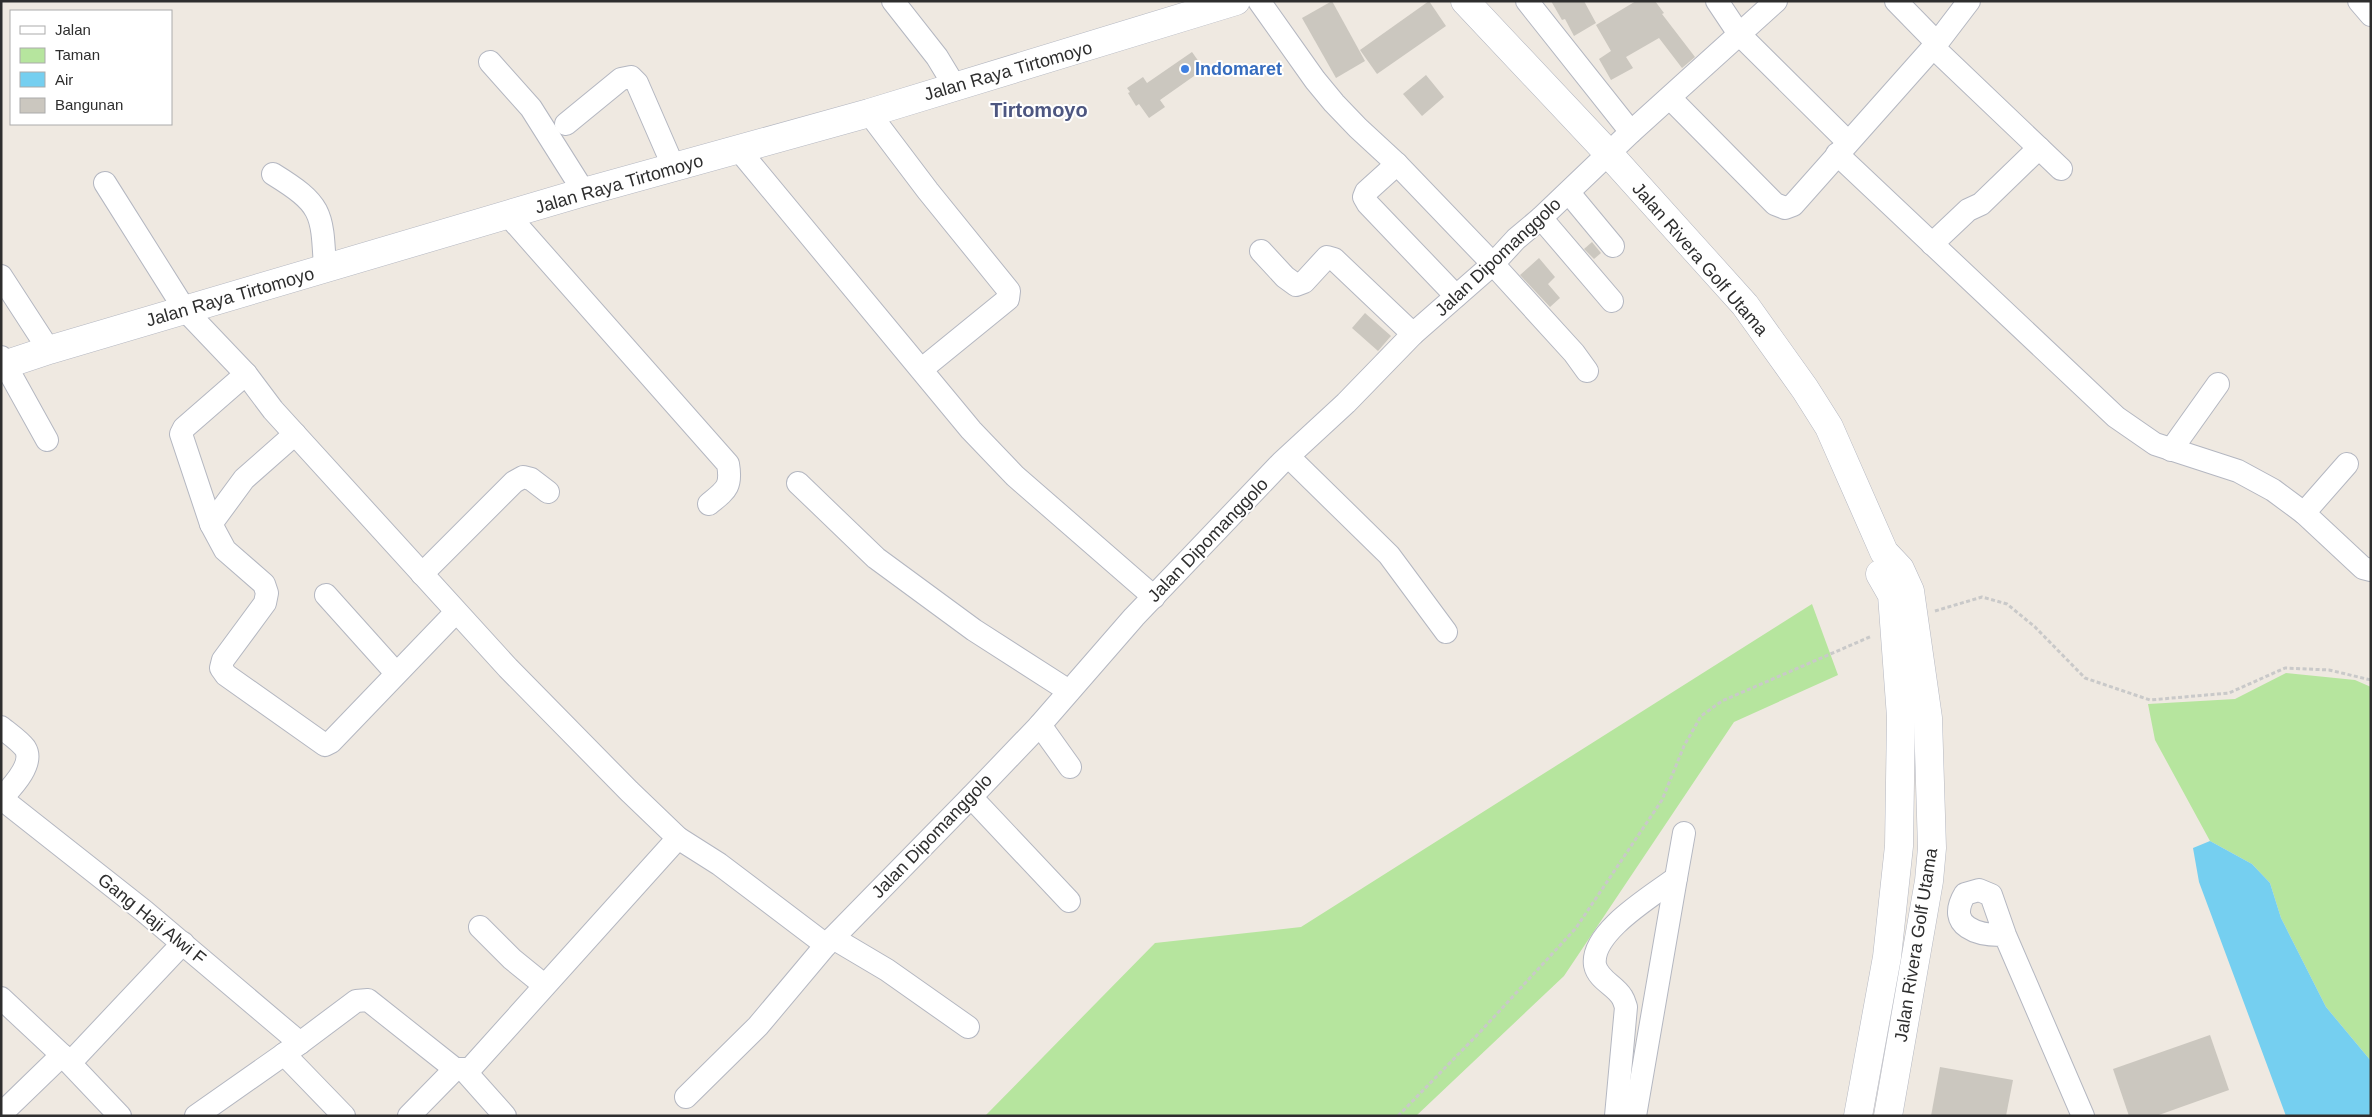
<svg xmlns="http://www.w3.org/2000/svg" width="2372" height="1117" font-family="Helvetica,sans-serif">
<rect width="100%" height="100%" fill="#efe9e1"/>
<g fill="#b6e59e">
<path d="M1812,604L1838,675L1734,722L1564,976L1416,1116H985L1155,943L1301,927Z"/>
<path d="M2286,673L2355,680L2371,687V1061L2326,1007L2281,918L2270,883L2252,864L2210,841L2155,740L2148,704L2235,699Z"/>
</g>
<path fill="#75cff0" d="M2210,841L2252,864L2270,883L2281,918L2326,1007L2371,1061V1116H2286L2199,882L2193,848Z"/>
<g fill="#cbc7bf">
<path d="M1332,1L1365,61L1336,78L1302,18Z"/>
<path d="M1429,1L1446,26L1377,74L1360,50Z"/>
<path d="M1551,1H1584L1596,23L1574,36L1565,19L1562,20Z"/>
<path d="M1636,1H1655L1664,13L1662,14L1695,57L1682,68L1659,38L1626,57L1633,68L1611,80L1599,59L1611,51L1596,25Z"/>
<path d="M1192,52L1204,69L1160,100L1165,107L1149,118L1139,104L1136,106L1128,93L1130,92L1127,88L1143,77L1147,83Z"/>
<path d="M1426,75L1444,97L1422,116L1403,94Z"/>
<path d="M1592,242L1601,253L1594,259L1584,249Z"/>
<path d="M1539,258L1555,277L1548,284L1560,298L1550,307L1520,275Z"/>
<path d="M1365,313L1391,336L1378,351L1352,328Z"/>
<path d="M2210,1035L2229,1090L2156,1116H2129L2113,1069Z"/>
<path d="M1940,1067L2013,1080L2006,1116H1931Z"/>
</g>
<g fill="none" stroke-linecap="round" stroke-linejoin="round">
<g stroke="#b4b7c1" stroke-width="24">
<g id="street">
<path d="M893,1L937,57L954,85"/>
<path d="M1259,1L1315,80L1334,103L1358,128L1397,164L1493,264L1574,353L1587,371"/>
<path d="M1527,1L1631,132"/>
<path d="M1717,1L1739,34L1848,142"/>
<path d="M1896,1L1937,43"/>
<path d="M2359,1L2371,15"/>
<path d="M1933,47L2061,169"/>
<path d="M490,62L531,108L584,192"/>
<path d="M1670,98L1775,204L1785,208L1793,205L1937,43L1969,1"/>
<path d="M869,113L928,191L1009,291L1008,299L922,369"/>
<path d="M566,124L621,79L631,77L637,83L674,168"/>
<path d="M739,150L971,430L1015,476L1154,597"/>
<path d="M1837,154L2116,417L2155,444L2238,471L2273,490L2304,513"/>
<path d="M1397,164L1366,192L1364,197L1368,204L1456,296"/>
<path d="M273,174C323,205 322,212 325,269"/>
<path d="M105,183L185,310L246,374L273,410L508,668L629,791L678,838L719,864L826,945"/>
<path d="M1569,193L1613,246"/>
<path d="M508,215L728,464C732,487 726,490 709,504"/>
<path d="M1541,218L1612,301"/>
<path d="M1932,244L1968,210L1981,204L2039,148"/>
<path d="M1261,251L1285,277L1296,285L1304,282L1327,257L1334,259L1413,334"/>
<path d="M1,276L49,350"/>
<path d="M1,357L47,440"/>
<path d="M295,434L244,479L211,524L225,550L264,584L267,593L265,603L223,660L221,668L226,675L325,745L331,742L456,612"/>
<path d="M2171,450L2218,384"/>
<path d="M1289,457L1389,555L1446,632"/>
<path d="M2347,464L2304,513L2363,568L2371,570"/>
<path d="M798,483L876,558L974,630L1069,691"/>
<path d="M211,524L181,434L184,428L246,374"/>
<path d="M422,574L514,482L523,477L531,479L548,492"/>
<path d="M326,595L396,673"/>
<path d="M1040,725L1070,767"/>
<path d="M1,727C8,733 19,740 25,748C35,764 11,788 1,799"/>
<path d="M971,797L1069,901"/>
<path d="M2,799L144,911L300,1043"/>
<path d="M480,927L512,959L544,985"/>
<path d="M2005,935C1979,936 1945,927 1965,894L1979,890L1991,895L2005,935L2083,1116"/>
<path d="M833,938L887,970L968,1027"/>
<path d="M1,998L62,1055L120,1116"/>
<path d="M284,1054L344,1116"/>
<path d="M70,1063L183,943"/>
<path d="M464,1070L505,1116"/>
<path d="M686,1097L758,1026L826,945L971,797L1040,725L1134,617L1282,462L1346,403L1413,334L1493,264L1516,239L1541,218L1631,132L1776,1"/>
<path d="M1,1114L62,1055"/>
<path d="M196,1116L300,1043L356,1001L368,1000L455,1069H470L678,838"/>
<path d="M409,1116L455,1069"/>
<path d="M1616,1116L1626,1007C1625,1004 1624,1000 1622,997C1615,985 1598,980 1595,965C1590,932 1654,895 1676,878L1684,833"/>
<path d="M1635,1116L1676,878"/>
</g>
</g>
<g stroke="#b4b7c1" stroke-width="29">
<g id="secondary">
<path d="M1465,1L1609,154L1745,305L1805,389L1829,427L1884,552L1900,569L1910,591L1928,718L1932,848L1929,881L1888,1116"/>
<path d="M1,366L49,350L584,192L869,113L1236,1"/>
<path d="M1858,1116L1887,957L1899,846L1901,717L1892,595L1880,574"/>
</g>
</g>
<g stroke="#c9c9c9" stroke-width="3" stroke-dasharray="4 2.5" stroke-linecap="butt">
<path d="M1935,611L1982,597L2007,604L2035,627L2085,678L2150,700L2229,693L2285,668L2329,670L2371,680"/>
<path d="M1398,1116L1481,1031L1576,928L1662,800L1684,746L1701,716L1722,701L1872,636"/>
</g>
<use href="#street" stroke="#fff" stroke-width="22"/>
<use href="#secondary" stroke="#fff" stroke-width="28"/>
</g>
<circle fill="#3f7fe0" stroke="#fff" stroke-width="2" cx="1185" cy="69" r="5"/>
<g text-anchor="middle" stroke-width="4" stroke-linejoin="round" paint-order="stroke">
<g font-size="18" font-weight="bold" fill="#366cbe" stroke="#fff" text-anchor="start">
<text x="1195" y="75">Indomaret</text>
</g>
<g font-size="18" fill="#2e2e2e" stroke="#fff">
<text transform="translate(1008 71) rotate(-16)" y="6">Jalan Raya Tirtomoyo</text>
<text transform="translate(619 184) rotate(-16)" y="6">Jalan Raya Tirtomoyo</text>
<text transform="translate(1498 257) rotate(-43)" y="6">Jalan Dipomanggolo</text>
<text transform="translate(1700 259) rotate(49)" y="6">Jalan Rivera Golf Utama</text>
<text transform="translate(230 297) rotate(-16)" y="6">Jalan Raya Tirtomoyo</text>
<text transform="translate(1208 540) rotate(-46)" y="6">Jalan Dipomanggolo</text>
<text transform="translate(932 836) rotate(-46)" y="6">Jalan Dipomanggolo</text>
<text transform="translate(152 919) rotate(39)" y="6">Gang Haji Alwi F</text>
<text transform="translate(1916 945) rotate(-81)" y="6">Jalan Rivera Golf Utama</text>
</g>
<g font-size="20" font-weight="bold" fill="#4d5680" stroke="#fff">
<text x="1039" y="117">Tirtomoyo</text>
</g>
</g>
<rect width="2372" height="1117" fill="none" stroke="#2e2e2e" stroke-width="5"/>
<rect x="10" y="10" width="162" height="115" fill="#ffffff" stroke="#ababab"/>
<rect x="20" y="26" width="25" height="8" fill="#ffffff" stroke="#ababab"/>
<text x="55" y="35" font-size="15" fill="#2e2e2e">Jalan</text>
<rect x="20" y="48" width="25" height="15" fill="#b6e59e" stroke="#ababab"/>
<text x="55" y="60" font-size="15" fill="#2e2e2e">Taman</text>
<rect x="20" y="72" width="25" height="15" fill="#75cff0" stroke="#ababab"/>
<text x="55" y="85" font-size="15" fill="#2e2e2e">Air</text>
<rect x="20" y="98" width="25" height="15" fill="#cbc7bf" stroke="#ababab"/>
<text x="55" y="110" font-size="15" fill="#2e2e2e">Bangunan</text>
</svg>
